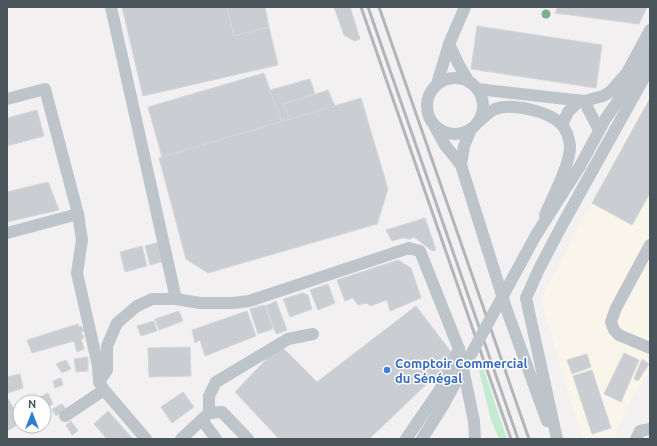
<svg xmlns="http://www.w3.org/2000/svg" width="657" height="446" font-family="Ubuntu,sans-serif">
<rect width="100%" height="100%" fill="#f2f0f0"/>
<path fill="#faf5eb" d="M650,90V373L632,397L614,439H582L541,299Z"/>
<path fill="#c3ebd0" d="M481,362L507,439H499L491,420L478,367Z"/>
<g fill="#cacdd2" stroke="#d4d6da">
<path d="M122,7H227L234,36L269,27L278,65L143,96Z"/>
<path d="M227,7H265L269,27L234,36Z"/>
<path d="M334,7H350L360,39L354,41L344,35Z"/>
<path d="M558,7H647L639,24L555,13Z"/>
<path d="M477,26L602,45L596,88L471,69Z"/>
<path d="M264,73L282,122L162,157L148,107Z"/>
<path d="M310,79L315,94L284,104L290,119L282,122L270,90Z"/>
<path d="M328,90L335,106L290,119L284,104Z"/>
<path d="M361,98L388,189L377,224L208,273L186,259L159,158Z"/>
<path d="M650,98V193L632,225L592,203Z"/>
<path d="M37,110L44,136L7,146V118Z"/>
<path d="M48,182L59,210L7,222V192Z"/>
<path d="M425,218L436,250L432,251L414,237L410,239L402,238L392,241L386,230Z"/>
<path d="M160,242L165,261L150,265L145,246Z"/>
<path d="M142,246L147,266L125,272L120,252Z"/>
<path d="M398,260L411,268L421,298L390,311L387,300L370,306L367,303L358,305L353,298L345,301L337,280Z"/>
<path d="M328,284L335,303L318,310L310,290Z"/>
<path d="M303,293L308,295L312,309L290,317L283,299Z"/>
<path d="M276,301L287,330L276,334L266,306Z"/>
<path d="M265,305L273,329L258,334L250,309Z"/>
<path d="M416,306L455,357L369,439H279L235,392L280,345L317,382Z"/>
<path d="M179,311L183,321L159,330L155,319Z"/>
<path d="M247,311L256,336L205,356L200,340L195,343L192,330Z"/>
<path d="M154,321L157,331L141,336L137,326Z"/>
<path d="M78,324L79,327L81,326L84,331L81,332L84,338L81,339L84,349L77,352L74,341L32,353L27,340Z"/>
<path d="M190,347L191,376L149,377L148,348Z"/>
<path d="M624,353L639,360L621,402L604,394Z"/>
<path d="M587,354L591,367L572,374L567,360Z"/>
<path d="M88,357V371L76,372L74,359Z"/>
<path d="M642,359L649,364L638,381L634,379Z"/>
<path d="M66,360L71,369L62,373L56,364Z"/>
<path d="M592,370L611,428L592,434L573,376Z"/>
<path d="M20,374L23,388L8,393L7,390V377Z"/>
<path d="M61,378L63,385L55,388L53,381Z"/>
<path d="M183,392L194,407L172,423L161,407Z"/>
<path d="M48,393L53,404L44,409V402H38L36,399Z"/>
<path d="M7,397L20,419V423L7,431Z"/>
<path d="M62,404L66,409L56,416L52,409Z"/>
<path d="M108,411L133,439H107L94,424Z"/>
<path d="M71,421L78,431L72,435L66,425Z"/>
</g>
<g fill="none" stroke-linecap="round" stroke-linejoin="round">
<g stroke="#bdc5cb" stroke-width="12">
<path d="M111,7L176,299"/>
<path d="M449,44L459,65L469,82"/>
<circle cx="455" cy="106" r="28"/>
<path d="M623,80L650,30"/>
<path d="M437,84L449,44L465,7"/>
<path d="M477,89L584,101L603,96L610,92L626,74"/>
<path d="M7,99L45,89L78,214L82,240L77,273L98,366L99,382L104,390L146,439"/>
<path d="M584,101L599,130"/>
<path d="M478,122C483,118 489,112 495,109C513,103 549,111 562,125C567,131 569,139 570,145C571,163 552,198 545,215"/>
<path d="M562,125L568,112L579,101"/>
<path d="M435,127L445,145L461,165L506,308L547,421"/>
<path d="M461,165L464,146L471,129"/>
<path d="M580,166L606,118L630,84L650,51"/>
<path d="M7,233L78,214"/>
<path d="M650,245L616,308L611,322L614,330L619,335L650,348"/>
<path d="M99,382L107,370V346L117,323L137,306L152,299H176L200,303H233L249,301L409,248L420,251L459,349L474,421L475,439"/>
<path d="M209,413V396L216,382L288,339L313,334"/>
<path d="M65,416L104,390"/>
<path d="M202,420L216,439"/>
<path d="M181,439L209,413L222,412L248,439"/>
<path d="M406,439L439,391L459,349"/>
<path d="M557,439L526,298L539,269L561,227L650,67"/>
<path d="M636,439L640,431L650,429"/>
</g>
<g stroke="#b2b5b9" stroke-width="3">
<path d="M361,7L511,439"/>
<path d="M368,7L518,439"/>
<path d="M379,7L529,439"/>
</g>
<path stroke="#bdc5cb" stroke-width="12" d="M422,439L444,404L536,235L580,166"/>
</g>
<circle fill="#7fad92" cx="546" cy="14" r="4.5"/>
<circle fill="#3f7fe0" stroke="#fff" stroke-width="1.5" cx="387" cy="370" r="4"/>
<g text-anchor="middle" stroke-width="3" stroke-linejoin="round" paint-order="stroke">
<g font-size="13" font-weight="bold" fill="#366cbe" stroke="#fff" text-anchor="start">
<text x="395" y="368">Comptoir Commercial<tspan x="395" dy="15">du Sénégal</tspan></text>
</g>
</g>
<rect width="657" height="446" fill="none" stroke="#49545b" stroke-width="16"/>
<g transform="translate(32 414)"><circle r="19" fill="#ffffff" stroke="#b6bbbd"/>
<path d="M0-3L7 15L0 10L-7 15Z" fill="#2c7ed0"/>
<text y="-6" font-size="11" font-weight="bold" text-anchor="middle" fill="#49545b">N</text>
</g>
</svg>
